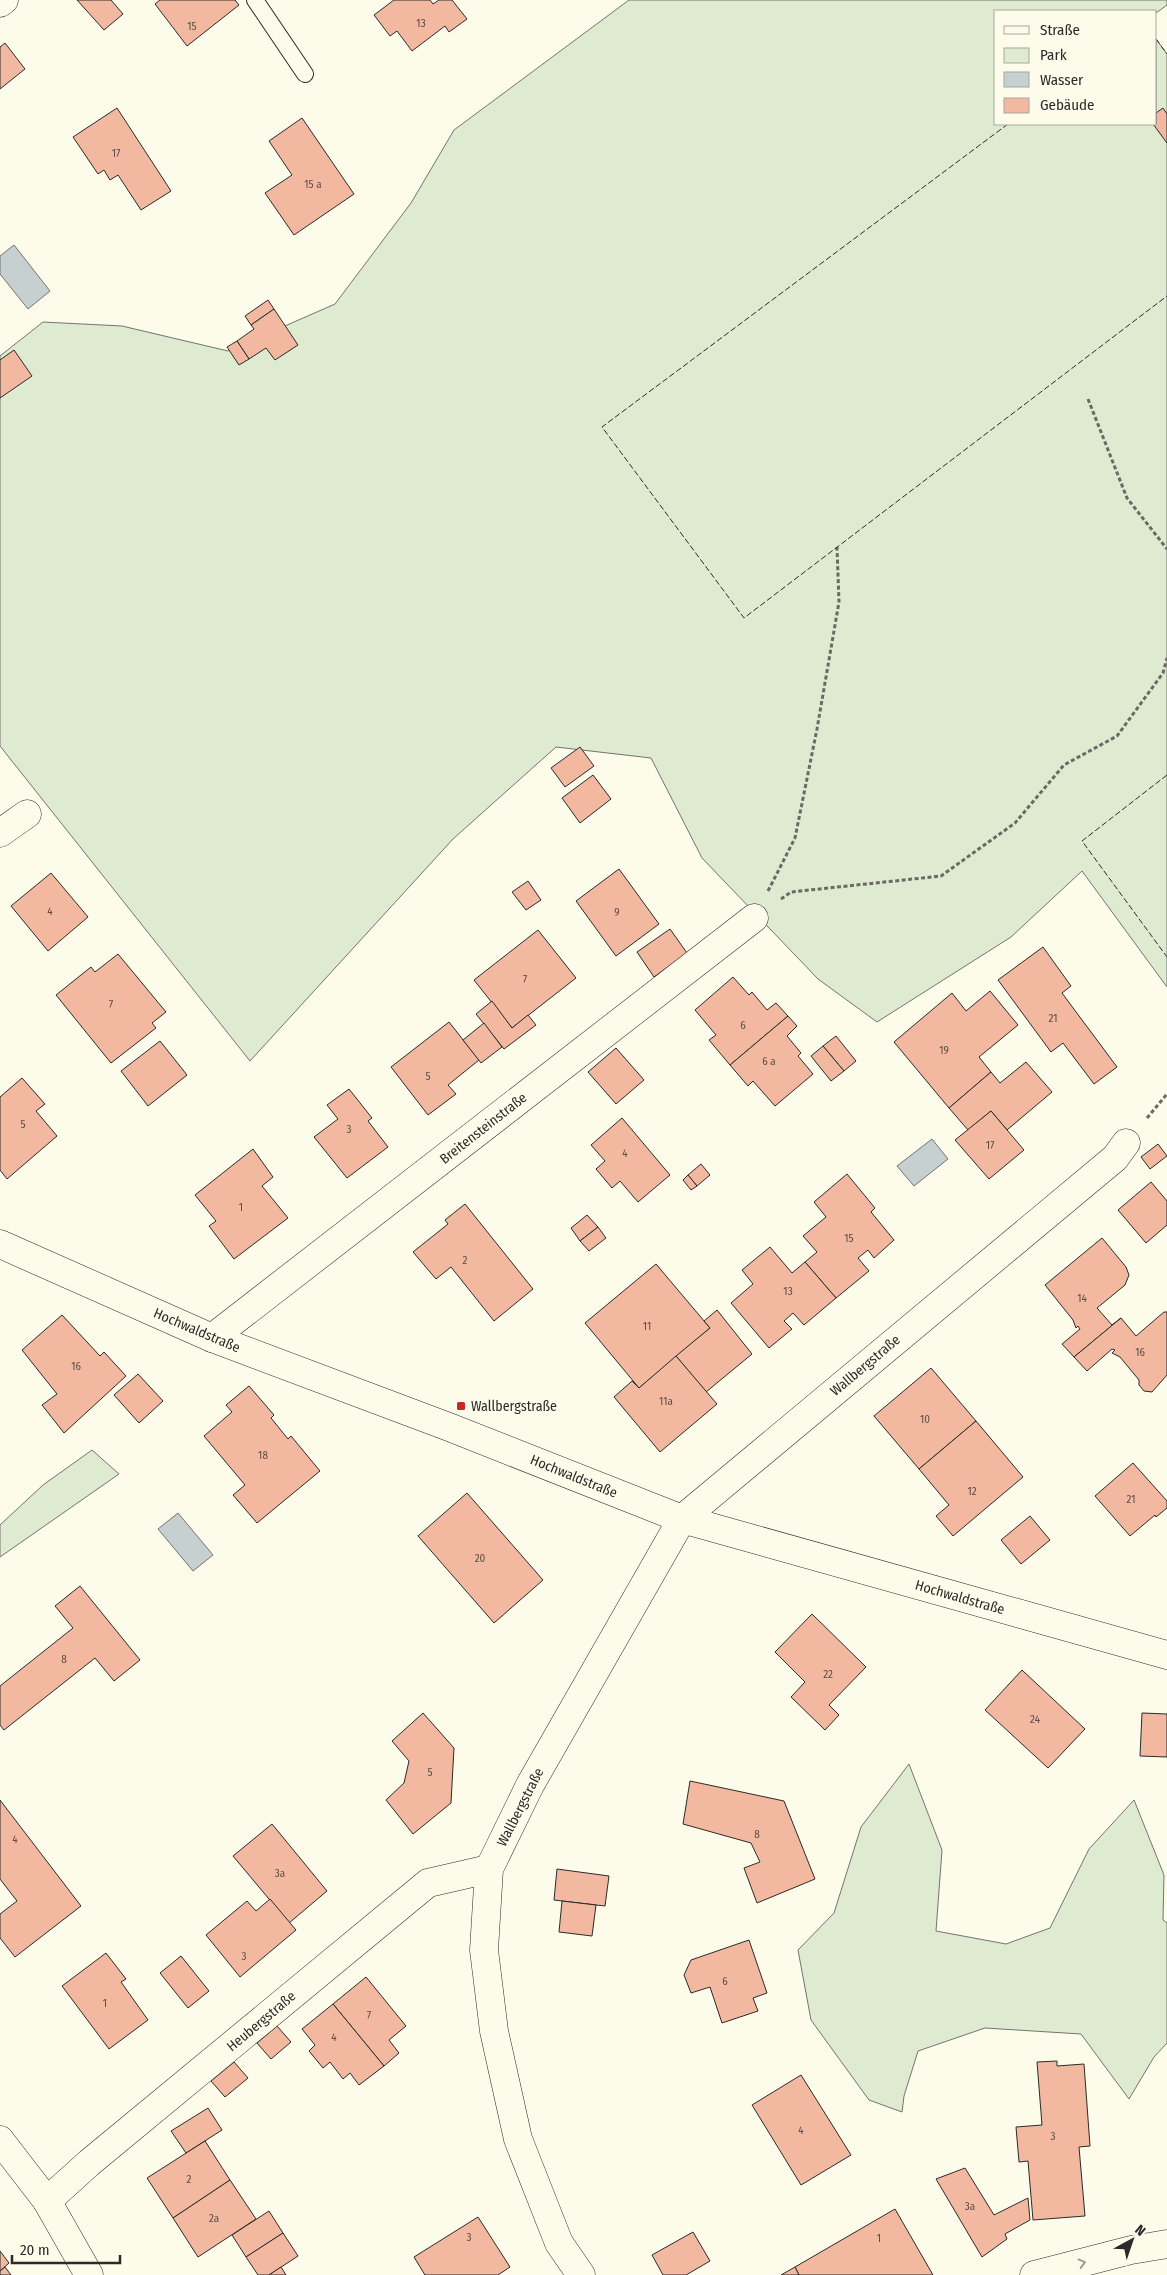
<svg xmlns="http://www.w3.org/2000/svg" width="1167" height="2275" font-family="'Fira Sans Condensed',sans-serif">
<rect width="100%" height="100%" fill="#fdfbea"/>
<g fill="#deebd1" stroke="#74746e">
<path d="M629,0H1167V5L1156,13V11H996V124H1156V39L1167,54V987L1082,871L1011,937L877,1022L818,979L702,858L651,758L556,747L453,839L250,1061L0,746V356L43,322L122,326L228,351L335,304L411,203L454,130Z"/>
<path d="M92,1450L119,1474L0,1557V1525L43,1485Z"/>
<path d="M909,1764L942,1850L936,1931L1006,1944L1050,1928L1089,1849L1134,1800L1164,1875L1163,1920L1167,1923V2043L1154,2057L1129,2099L1081,2034L985,2028L918,2051L904,2096L902,2112L869,2100L811,2020L798,1950L834,1913L861,1827Z"/>
</g>
<g fill="#c7d0d0" stroke="#74746e">
<path d="M14,245L50,291L28,309L0,274V256Z"/>
<path d="M932,1139L948,1159L914,1186L897,1166Z"/>
<path d="M178,1513L213,1555L193,1571L158,1529Z"/>
</g>
<g fill="#f2b8a0" stroke="#2b2b2b">
<path d="M77,0H111L123,14L104,30Z"/>
<path d="M160,0H235L239,5L187,46L155,4Z"/>
<path d="M394,0H430L433,4L439,0H452L467,19L449,32L445,26L412,51L397,31L390,36L374,15Z"/>
<path d="M5,43L25,69L0,89V47Z"/>
<path d="M117,108L171,191L141,210L118,175L110,180L104,170L98,174L73,137Z"/>
<path d="M1163,108L1167,114V143L1153,124H1156V113Z"/>
<path d="M302,118L354,194L294,235L265,193L292,175L269,141Z"/>
<path d="M268,300L274,309L251,325L245,316Z"/>
<path d="M274,309L298,345L275,360L266,348L249,359L237,341L254,329L251,325Z"/>
<path d="M237,341L249,359L239,365L227,347Z"/>
<path d="M14,350L32,376L0,398V360Z"/>
<path d="M580,747L594,766L565,787L551,768Z"/>
<path d="M593,775L611,799L580,823L562,798Z"/>
<path d="M619,869L659,924L616,956L576,901Z"/>
<path d="M51,873L88,917L48,951L11,906Z"/>
<path d="M528,881L541,900L526,910L512,892Z"/>
<path d="M670,929L687,953L654,977L637,952Z"/>
<path d="M538,930L576,978L512,1028L474,980Z"/>
<path d="M1043,947L1071,986L1062,993L1117,1067L1094,1084L1063,1043L1051,1052L998,980Z"/>
<path d="M118,954L166,1012L152,1023L156,1028L111,1063L56,995L91,967L95,972Z"/>
<path d="M733,977L749,995L752,992L767,1010L776,1003L788,1016L730,1065L709,1040L716,1035L695,1010Z"/>
<path d="M990,991L1018,1025L979,1057L991,1072L949,1108L894,1042L952,993L966,1011Z"/>
<path d="M492,1001L512,1028L528,1015L536,1025L504,1049L476,1014Z"/>
<path d="M788,1016L797,1026L787,1036L801,1053L798,1056L813,1074L775,1106L753,1081L748,1086L730,1065Z"/>
<path d="M449,1022L479,1060L448,1085L456,1094L428,1115L391,1067Z"/>
<path d="M484,1023L502,1047L481,1063L463,1040Z"/>
<path d="M836,1036L856,1061L844,1071L823,1046Z"/>
<path d="M160,1041L187,1075L148,1106L121,1071Z"/>
<path d="M823,1046L844,1071L831,1081L811,1056Z"/>
<path d="M616,1048L644,1080L616,1104L588,1072Z"/>
<path d="M1026,1062L1052,1092L1007,1130L991,1111L968,1130L949,1108L991,1072L1000,1083Z"/>
<path d="M22,1078L45,1104L36,1111L57,1136L7,1179L0,1170V1097Z"/>
<path d="M349,1089L372,1118L368,1121L388,1147L347,1178L314,1137L338,1119L327,1105Z"/>
<path d="M991,1111L1024,1150L989,1179L955,1140Z"/>
<path d="M622,1118L670,1175L638,1202L620,1181L612,1188L596,1169L605,1161L591,1145Z"/>
<path d="M1158,1144L1167,1156L1150,1169L1141,1157Z"/>
<path d="M253,1149L273,1177L262,1186L288,1218L234,1259L209,1226L216,1221L195,1195Z"/>
<path d="M701,1164L710,1175L697,1186L688,1175Z"/>
<path d="M847,1174L875,1208L871,1212L894,1240L874,1258L868,1250L858,1258L869,1271L836,1298L805,1262L817,1252L803,1236L826,1217L814,1202Z"/>
<path d="M688,1175L697,1186L691,1190L683,1180Z"/>
<path d="M1151,1182L1167,1201V1225L1146,1243L1118,1210Z"/>
<path d="M465,1204L533,1289L494,1321L451,1267L436,1279L413,1252L448,1224L445,1220Z"/>
<path d="M587,1215L598,1227L580,1241L571,1228Z"/>
<path d="M598,1227L606,1238L589,1251L580,1241Z"/>
<path d="M1102,1238L1126,1267L1129,1275L1125,1285L1097,1308L1112,1325L1121,1318L1074,1357L1062,1344L1080,1329L1078,1326L1076,1328L1073,1320L1045,1285Z"/>
<path d="M770,1247L792,1273L805,1262L836,1298L804,1325L793,1313L784,1321L792,1329L769,1348L731,1303L753,1284L742,1270Z"/>
<path d="M656,1264L710,1328L639,1388L585,1323Z"/>
<path d="M717,1310L752,1354L706,1392L676,1356L710,1328L704,1321Z"/>
<path d="M1164,1312H1167V1375L1152,1392L1144,1391L1139,1385V1380L1120,1357L1112,1353L1115,1350L1112,1349L1087,1371L1074,1357L1121,1318L1136,1336Z"/>
<path d="M62,1315L100,1356L104,1352L126,1376L64,1433L42,1405L57,1394L22,1350Z"/>
<path d="M676,1356L717,1404L660,1452L614,1397L632,1381L639,1388Z"/>
<path d="M931,1368L976,1421L919,1469L874,1416Z"/>
<path d="M138,1374L163,1401L139,1423L114,1395Z"/>
<path d="M249,1386L274,1415L271,1418L288,1439L291,1436L320,1471L257,1523L233,1495L245,1485L204,1436L232,1412L226,1405Z"/>
<path d="M976,1421L1023,1477L953,1536L936,1516L949,1505L919,1469Z"/>
<path d="M1133,1463L1167,1501V1508L1156,1517L1155,1515L1130,1536L1095,1496Z"/>
<path d="M467,1493L543,1580L494,1623L418,1536Z"/>
<path d="M1030,1516L1050,1540L1021,1564L1001,1540Z"/>
<path d="M80,1586L140,1660L114,1681L95,1658L4,1730L0,1725V1686L73,1628L55,1606Z"/>
<path d="M812,1614L866,1667L829,1705L839,1715L825,1730L791,1697L805,1682L775,1652Z"/>
<path d="M1022,1670L1085,1729L1048,1768L985,1710Z"/>
<path d="M423,1713L454,1748L451,1803L413,1834L386,1800L404,1783L409,1761L392,1741Z"/>
<path d="M1142,1713L1167,1714V1757L1140,1756Z"/>
<path d="M690,1781L784,1801L815,1879L757,1903L744,1868L760,1862L751,1843L683,1824Z"/>
<path d="M0,1800L81,1906L15,1957L0,1938V1914L17,1901L0,1879Z"/>
<path d="M272,1824L327,1891L289,1923L233,1856Z"/>
<path d="M557,1869L609,1876L605,1906L554,1900Z"/>
<path d="M270,1899L296,1930L240,1977L206,1935L247,1901L256,1911Z"/>
<path d="M562,1901L596,1905L592,1936L559,1932Z"/>
<path d="M749,1940L767,1993L753,1998L758,2011L722,2023L710,1987L691,1993L684,1975L691,1960Z"/>
<path d="M106,1953L126,1979L121,1982L148,2020L109,2049L62,1986Z"/>
<path d="M181,1956L209,1991L188,2008L160,1973Z"/>
<path d="M366,1977L406,2026L389,2040L399,2053L384,2066L333,2004Z"/>
<path d="M333,2004L384,2066L359,2085L350,2073L343,2079L330,2062L323,2068L309,2051L315,2045L302,2029Z"/>
<path d="M277,2026L291,2042L271,2059L257,2043Z"/>
<path d="M1057,2061V2066L1084,2064L1090,2146L1079,2147L1085,2216L1033,2220L1028,2161L1019,2162L1016,2127L1042,2125L1037,2062Z"/>
<path d="M234,2062L248,2078L225,2097L211,2081Z"/>
<path d="M801,2075L851,2155L801,2185L752,2105Z"/>
<path d="M208,2108L222,2130L186,2153L171,2131Z"/>
<path d="M205,2141L230,2180L173,2218L147,2178Z"/>
<path d="M965,2168L994,2215L1028,2198L1030,2220L1005,2234L1007,2239L982,2257L936,2179Z"/>
<path d="M230,2180L256,2219L198,2257L173,2218Z"/>
<path d="M895,2209L933,2275H799L795,2267Z"/>
<path d="M269,2211L283,2233L246,2257L232,2235Z"/>
<path d="M478,2217L510,2267L498,2275H425L414,2257Z"/>
<path d="M693,2232L710,2261L686,2275H663L652,2255Z"/>
<path d="M283,2233L298,2256L269,2275H258L246,2257Z"/>
<path d="M0,2251L9,2263L0,2271Z"/>
<path d="M5,2267L11,2275H0V2271Z"/>
<path d="M281,2267L286,2275H269Z"/>
<path d="M795,2267L799,2275H781Z"/>
</g>
<g fill="none" stroke-linecap="round" stroke-linejoin="round">
<g stroke="#2b2b2b" stroke-width="18">
<path id="service" d="M255,0L305,74"/>
</g>
<g stroke="#2b2b2b" stroke-width="29">
<g id="minor">
<path d="M0,3L4,0"/>
<path d="M0,833L27,814"/>
<path d="M0,1244L212,1338L449,1427L682,1519L1167,1655"/>
<path d="M212,1338L754,918"/>
<path d="M0,2140L47,2201L89,2275"/>
<path d="M47,2201L89,2163L428,1883L489,1869"/>
<path d="M581,2275L559,2243L518,2139L494,2031L484,1950L489,1869L530,1785L682,1519L1115,1158L1126,1143"/>
<path d="M1034,2275L1131,2250L1167,2244"/>
</g>
</g>
<g stroke="#6a6964" stroke-width="3" stroke-dasharray="4 2.5" stroke-linecap="butt">
<path d="M1088,399L1127,498L1167,549"/>
<path d="M768,891L795,838L817,729L839,602L837,547"/>
<path d="M781,899L791,892L941,876L1015,823L1064,765L1117,736L1163,673L1167,658"/>
<path d="M1147,1118L1167,1094"/>
</g>
<use href="#service" stroke="#fdfbea" stroke-width="16"/>
<use href="#minor" stroke="#fdfbea" stroke-width="28"/>
<g stroke="#2b2b2b" stroke-width="1" stroke-dasharray="6 2.5" stroke-linecap="butt">
<path d="M1156,39L1167,54"/>
<path d="M1008,124L602,427L744,618L1167,296"/>
<path d="M1167,775L1082,841L1167,957"/>
</g>
</g>
<defs><path id="oneway-chevron" d="M-2-3.5L2.5 0L-2 3.5" fill="none" stroke-width="1.6" stroke-linecap="round" stroke-linejoin="round" transform="scale(1.25)"/></defs>
<use stroke="#9e9d94" href="#oneway-chevron" transform="translate(1082 2263) rotate(-15)"/>
<rect fill="#c62828" stroke="#fdfbea" stroke-width="2" x="456" y="1401" width="10" height="10" rx="2.5"/>
<g text-anchor="middle" stroke-width="4" stroke-linejoin="round" paint-order="stroke">
<g font-size="11" fill="#5d4e48">
<text x="421" y="27">13</text>
<text x="192" y="30">15</text>
<text x="116" y="157">17</text>
<text x="313" y="188">15 a</text>
<text x="50" y="915">4</text>
<text x="617" y="916">9</text>
<text x="525" y="983">7</text>
<text x="111" y="1008">7</text>
<text x="1053" y="1022">21</text>
<text x="743" y="1029">6</text>
<text x="944" y="1054">19</text>
<text x="769" y="1065">6 a</text>
<text x="428" y="1080">5</text>
<text x="23" y="1128">5</text>
<text x="349" y="1133">3</text>
<text x="990" y="1149">17</text>
<text x="625" y="1157">4</text>
<text x="241" y="1211">1</text>
<text x="849" y="1242">15</text>
<text x="465" y="1264">2</text>
<text x="788" y="1295">13</text>
<text x="1082" y="1302">14</text>
<text x="647" y="1330">11</text>
<text x="1140" y="1356">16</text>
<text x="76" y="1370">16</text>
<text x="666" y="1405">11a</text>
<text x="925" y="1423">10</text>
<text x="263" y="1459">18</text>
<text x="972" y="1495">12</text>
<text x="1131" y="1503">21</text>
<text x="480" y="1562">20</text>
<text x="64" y="1663">8</text>
<text x="828" y="1678">22</text>
<text x="1035" y="1723">24</text>
<text x="430" y="1776">5</text>
<text x="757" y="1838">8</text>
<text x="15" y="1843">4</text>
<text x="280" y="1877">3a</text>
<text x="244" y="1960">3</text>
<text x="725" y="1985">6</text>
<text x="105" y="2007">1</text>
<text x="369" y="2019">7</text>
<text x="334" y="2041">4</text>
<text x="801" y="2134">4</text>
<text x="1053" y="2140">3</text>
<text x="189" y="2183">2</text>
<text x="970" y="2210">3a</text>
<text x="214" y="2222">2a</text>
<text x="469" y="2241">3</text>
<text x="879" y="2242">1</text>
</g>
<g font-size="14" fill="#2b2b2b" stroke="#fdfbea">
<text transform="translate(483 1128) rotate(-38)" y="5">Breitensteinstraße</text>
<text transform="translate(197 1330) rotate(23)" y="5">Hochwaldstraße</text>
<text transform="translate(865 1365) rotate(-40)" y="5">Wallbergstraße</text>
<text transform="translate(574 1476) rotate(22)" y="5">Hochwaldstraße</text>
<text transform="translate(960 1597) rotate(16)" y="5">Hochwaldstraße</text>
<text transform="translate(520 1807) rotate(-63)" y="5">Wallbergstraße</text>
<text transform="translate(261 2021) rotate(-40)" y="5">Heubergstraße</text>
</g>
<g font-size="14" fill="#2b2b2b" stroke="#fdfbea" text-anchor="start">
<text x="471" y="1411">Wallbergstraße</text>
</g>
</g>
<rect x="994" y="10" width="162" height="115" fill="#fdfbea" stroke="#a9a89e"/>
<rect x="1004" y="26" width="25" height="8" fill="#fdfbea" stroke="#a9a89e"/>
<text x="1040" y="35" font-size="15" fill="#2b2b2b">Straße</text>
<rect x="1004" y="48" width="25" height="15" fill="#deebd1" stroke="#a9a89e"/>
<text x="1040" y="60" font-size="15" fill="#2b2b2b">Park</text>
<rect x="1004" y="72" width="25" height="15" fill="#c7d0d0" stroke="#a9a89e"/>
<text x="1040" y="85" font-size="15" fill="#2b2b2b">Wasser</text>
<rect x="1004" y="98" width="25" height="15" fill="#f2b8a0" stroke="#a9a89e"/>
<text x="1040" y="110" font-size="15" fill="#2b2b2b">Gebäude</text>
<g transform="translate(1132 2240) rotate(40)" stroke="#fdfbea" stroke-width="4" paint-order="stroke">
<path d="M0-4L9 19L0 12L-9 19Z" fill="#2b2b2b"/>
<text y="-8" font-size="14" font-weight="bold" text-anchor="middle" fill="#2b2b2b">N</text>
</g>
<path d="M12 2255v8h108v-8" fill="none" stroke="#2b2b2b" stroke-width="2.5"/>
<text x="20" y="2255" font-size="15" fill="#2b2b2b" stroke="#fdfbea" stroke-width="4" paint-order="stroke">20 m</text>
</svg>
